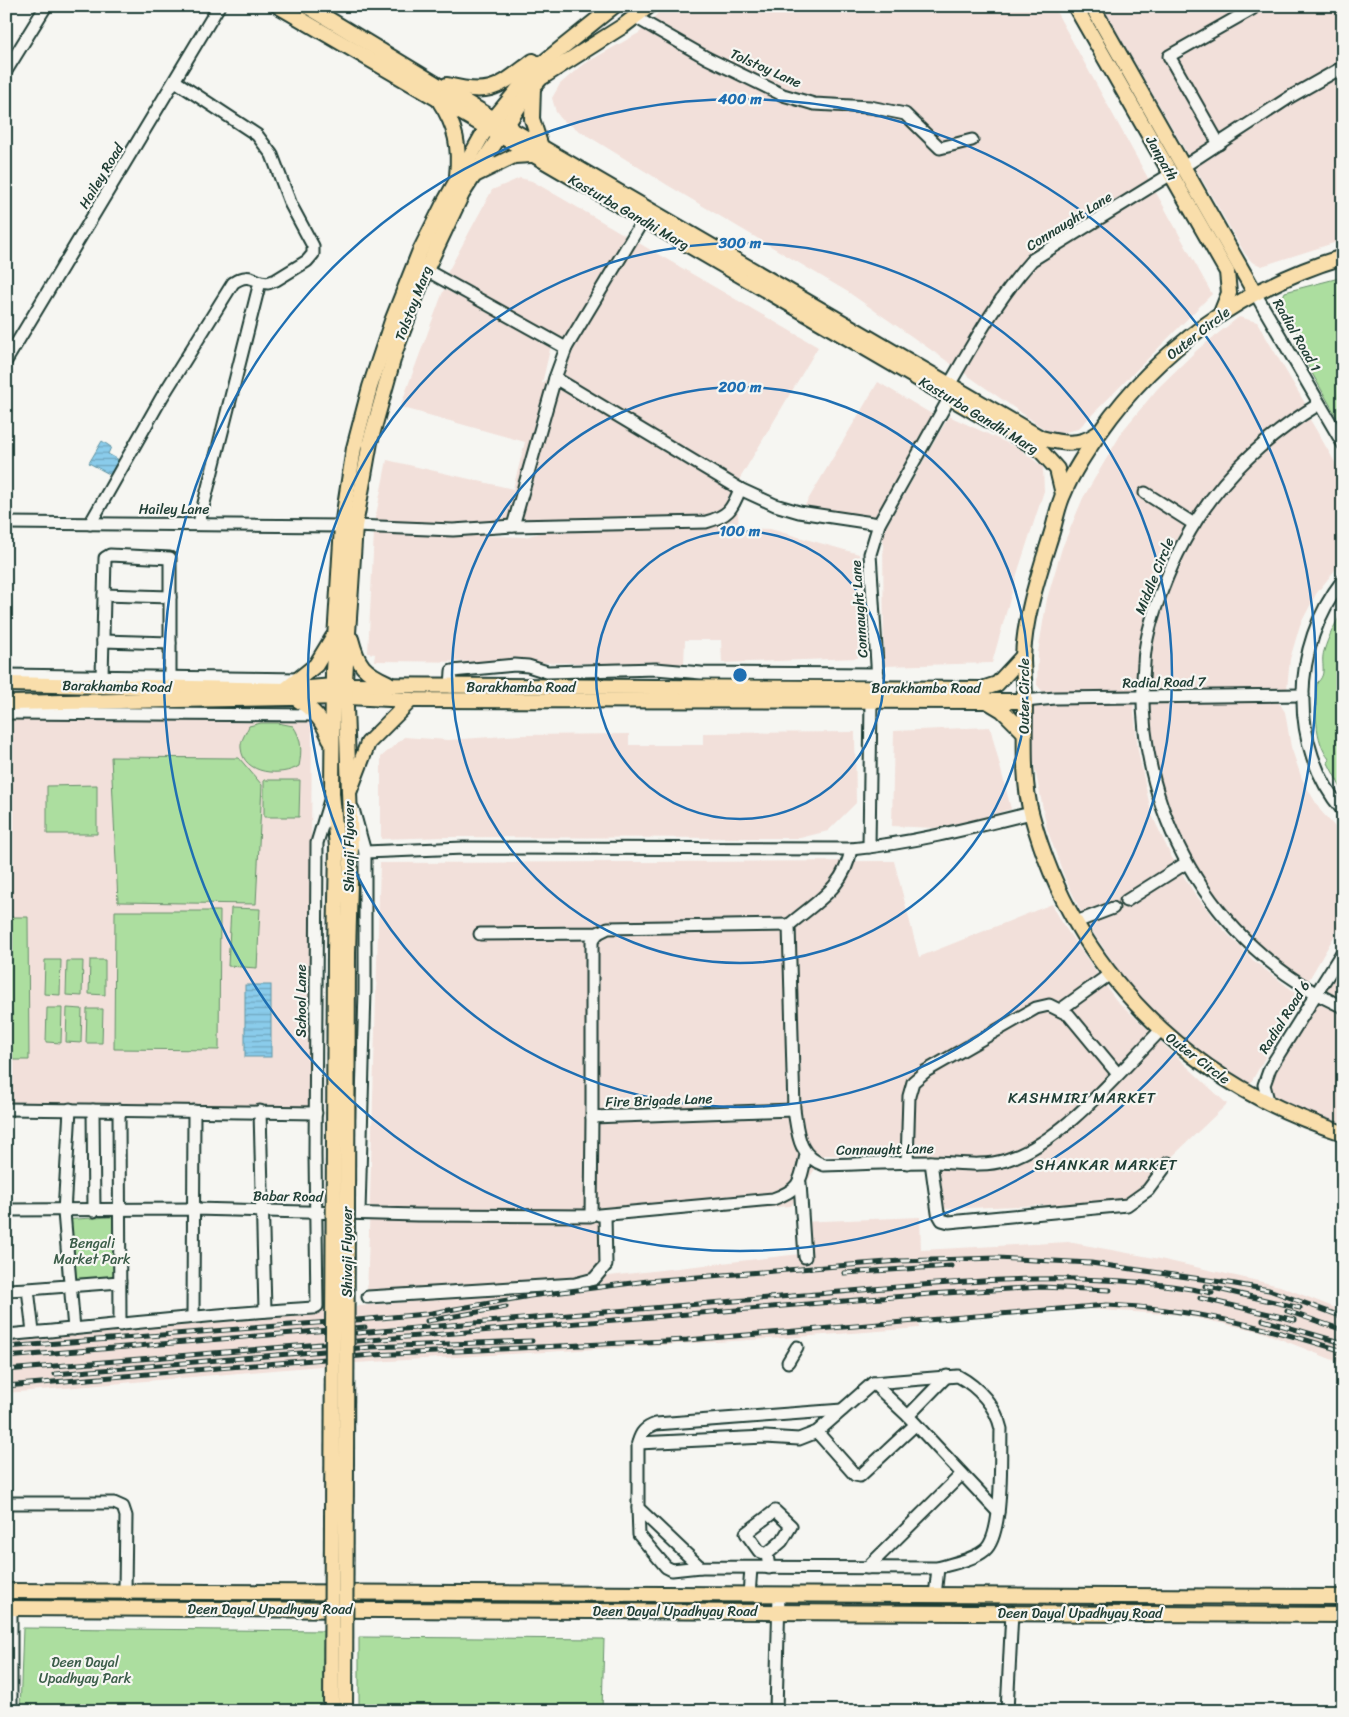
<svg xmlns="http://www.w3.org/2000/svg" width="1349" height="1717" font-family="Sriracha,sans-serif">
<defs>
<pattern id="water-rules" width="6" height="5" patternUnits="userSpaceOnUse" patternTransform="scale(1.25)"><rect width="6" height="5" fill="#8acceb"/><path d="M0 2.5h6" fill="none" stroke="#70a7bf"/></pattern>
</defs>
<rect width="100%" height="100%" fill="#f6f6f2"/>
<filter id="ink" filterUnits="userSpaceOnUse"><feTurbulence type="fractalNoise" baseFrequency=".02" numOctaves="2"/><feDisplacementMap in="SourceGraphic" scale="10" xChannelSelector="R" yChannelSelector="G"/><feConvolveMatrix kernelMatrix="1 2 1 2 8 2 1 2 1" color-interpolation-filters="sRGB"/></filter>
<g filter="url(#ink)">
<g fill="#f2e0da">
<path d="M665,6H1053L1212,294L1078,429L1053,435L848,292L669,186L562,120L556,112L552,98L560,84L582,65L639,33Z"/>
<path d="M1102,6H1343V240L1262,266L1252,262L1245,254Z"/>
<path d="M520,178L532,181L818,347L736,485L739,528L770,529L859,554L858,658L722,663L721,640H685L684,664L374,661L375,654L368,653L374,532L525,537L587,520L507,525H374L387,460L513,489L525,442L400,407L444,289L551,345L542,384L568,352L620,245L564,340L444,279L492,190Z"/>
<path d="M1239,317L1257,322L1306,405L1271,428L1237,459L1206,494L1181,533L1161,575L1147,619L1139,665L1137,694L1043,692L1037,685L1038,652L1047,599L1062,548L1083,498L1124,429L1158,388L1197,350Z"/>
<path d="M878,382L935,416L876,520L805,505Z"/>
<path d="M949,416L1020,449L1043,467L1044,491L1017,574L992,663L884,666L883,532Z"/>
<path d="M1308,416L1343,476V560L1316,594L1300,625L1290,659L1287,689L1284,692L1147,690L1149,660L1158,615L1173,572L1206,511L1251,459Z"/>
<path d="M1133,701L1138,750L1147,793L1152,815L1171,856L1195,894L1223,929L1254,961L1300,996L1249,1086L1180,1041L1129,986L1086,922L1064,876L1047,829L1032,754L1030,711L1038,703Z"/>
<path d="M1278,701L1285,712L1291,747L1302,779L1320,810L1343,836V921L1307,983L1255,945L1197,876L1160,795L1147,702Z"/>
<path d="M6,720H312L309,1108L6,1105Z"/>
<path d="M990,727L1011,809L951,826L934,828L892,826L894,731Z"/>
<path d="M855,732L856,803L828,831L800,838L445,837L381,839V757L404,737L448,740L520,735L629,734V745H703V733Z"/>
<path d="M894,861L919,957L1052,904L1064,926L1116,1000L1151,1032L1060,1126L1037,1142L1002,1156L971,1160L824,1155L791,1206L603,1220L604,1264L594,1276L367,1298L380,863Z"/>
<path d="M1343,940V1002L1316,988Z"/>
<path d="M1312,1003L1326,1005L1343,1014V1125L1281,1104L1273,1097L1269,1086L1275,1067Z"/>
<path d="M1159,1040L1227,1104L1125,1202L941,1209L938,1168H977L1037,1151L1064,1133Z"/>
<path d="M920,1217L921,1250L1068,1242L1160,1259L1280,1286L1343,1311V1364L1260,1331L1181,1315L1072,1308L919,1320V1328L784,1338L355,1363L6,1393V1337L554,1289L557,1282L800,1254L799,1222Z"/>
</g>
<g fill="#acde9f" stroke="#668e6a">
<path d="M1343,277V428L1295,343L1301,340L1281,301L1285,292Z"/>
<path d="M1343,611V792L1328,763L1329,759C1314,741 1315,707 1317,683C1328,673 1320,664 1324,651C1328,637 1335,624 1343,611Z"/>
<path d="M261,723H278L293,726C302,739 302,751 299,766C282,777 243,775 241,748C240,741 246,733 249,726Z"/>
<path d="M111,757L239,758L262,785L256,904L118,902Z"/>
<path d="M264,780H300L299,817H264Z"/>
<path d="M97,785V834H47V786Z"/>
<path d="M231,908L260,909L257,968L228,966Z"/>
<path d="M115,911H220L219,1050L114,1049Z"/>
<path d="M6,917H28L29,1060H6Z"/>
<path d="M45,960H61L60,995L44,994Z"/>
<path d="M90,960H105V995L89,994Z"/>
<path d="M67,961H83L82,996L66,995Z"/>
<path d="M47,1008H62L61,1043L46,1042Z"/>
<path d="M67,1008L82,1009L81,1043L66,1042Z"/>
<path d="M87,1009H103L102,1043H86Z"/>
<path d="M126,1216L124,1285L63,1291L60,1220Z"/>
<path d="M23,1628L325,1631V1711H20Z"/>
<path d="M359,1637L604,1639L602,1711H359Z"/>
</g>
<g fill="url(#water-rules)" stroke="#5f93a2">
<path d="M102,441L111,447L108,454L119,460L111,475L89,463Z"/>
<rect x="245" y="985" width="26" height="72"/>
</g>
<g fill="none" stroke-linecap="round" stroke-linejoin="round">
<g stroke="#1f3d34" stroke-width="15">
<g id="minor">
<path d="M635,17L707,58L783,95L814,104L870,107L905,114L940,148L972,140"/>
<path d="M6,71L46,6"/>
<path d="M175,81L257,135L272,155L291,205L313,246V254L307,261L276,280L268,283L260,282"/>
<path d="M1219,144L1169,56L1252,9L1250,6"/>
<path d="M1183,167L1290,97L1343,67"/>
<path d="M426,270L566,348L643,220"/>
<path d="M1255,293L1343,444"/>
<path d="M6,361L219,6"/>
<path d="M555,378L566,348"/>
<path d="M949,385C974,342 998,298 1032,260L1171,174"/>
<path d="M1319,404C1244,450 1193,507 1162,590C1153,613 1145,639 1144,663C1132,808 1211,947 1343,1007"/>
<path d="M1145,493L1194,524"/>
<path d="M6,523L342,526"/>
<path d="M90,524L162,397L233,283C243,276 249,276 260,282L199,523"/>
<path d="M355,526L453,530L513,526L706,522C728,516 732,510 740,489L775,505L799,512L879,524"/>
<path d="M513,526L555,378L740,489"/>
<path d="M1343,580C1291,646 1288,746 1343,811"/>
<path d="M104,595L170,597"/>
<path d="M103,641L170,643"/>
<path d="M6,675L301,679"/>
<path d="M102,676L105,558L110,555L170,558V677"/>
<path d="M878,680L870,554L879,524L950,397"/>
<path d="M451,687L452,671L515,665L528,666L547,672L656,669L701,673L878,674"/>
<path d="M1025,701L1055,698L1303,695"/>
<path d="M6,713L318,715"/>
<path d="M353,809L365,852V990L359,1212"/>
<path d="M869,847L871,701"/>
<path d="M851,849C845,887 817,901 789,925L794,1110C798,1134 798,1156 824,1165C860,1164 895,1162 930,1162C955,1162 981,1168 1006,1160C1062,1143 1119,1072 1161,1030"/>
<path d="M365,852L464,848L851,849C913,843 971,828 1031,813"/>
<path d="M1126,901L1186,863"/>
<path d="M1076,922L1113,908"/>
<path d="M598,933L592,941V1117L794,1110"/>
<path d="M480,934L598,933L608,928L789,925"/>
<path d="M1060,1010L1110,974"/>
<path d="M1269,1104L1264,1085L1270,1068L1343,951"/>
<path d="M6,1109L316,1113"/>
<path d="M70,1109L64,1212L74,1329"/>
<path d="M93,1110L94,1211"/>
<path d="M119,1110L120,1325"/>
<path d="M260,1111L265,1311"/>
<path d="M931,1162L938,1213L942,1220L949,1222L1127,1205L1148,1190L1168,1163"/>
<path d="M907,1163L909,1096L913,1082L926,1071L1036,1008L1049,1005L1069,1015L1117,1073"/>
<path d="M800,1183L805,1257"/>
<path d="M6,1210L195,1209L417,1215L591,1216L592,1117"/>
<path d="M599,1215L773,1199C801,1189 800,1182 806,1155"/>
<path d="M28,1289L120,1282"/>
<path d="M6,1290L28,1289L33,1332"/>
<path d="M368,1297L575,1284L594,1279L606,1265L605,1215"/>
<path d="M193,1316L194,1111"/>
<path d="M6,1335C109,1326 211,1314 313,1308L317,1306L315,1155L317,843L331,797"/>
<path d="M788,1362L797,1347"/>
<path d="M873,1383L908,1416L998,1512"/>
<path d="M842,1410L656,1424C645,1428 641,1432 638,1443V1508L700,1567L938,1568"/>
<path d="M908,1416L947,1376"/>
<path d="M817,1432L855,1475L860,1476L915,1425"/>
<path d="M638,1443L765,1437L799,1439L817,1432L873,1383L958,1376C978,1387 996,1406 1001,1429C1000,1456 1004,1534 985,1550C973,1560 953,1563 938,1568L935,1596"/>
<path d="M6,1503H114L123,1507L126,1516L125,1592"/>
<path d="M638,1508L639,1535L666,1567L672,1570L700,1567"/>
<path d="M767,1554L759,1551L746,1533L775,1511L791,1526L782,1541L767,1554L769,1568"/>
<path d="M867,1568L962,1474"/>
<path d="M749,1595L751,1568"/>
<path d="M11,1711V1608"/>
<path d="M776,1711L779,1595"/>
<path d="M1007,1711L1012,1612"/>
</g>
</g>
<g stroke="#1f3d34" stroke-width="18">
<g id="major">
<path d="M278,6L1040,450L1057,469L1063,494"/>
<path d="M307,6L507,127L1041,438C1061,443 1079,447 1097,434"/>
<path d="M1075,6L1227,272L1229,293L1221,313"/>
<path d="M1092,6L1255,293"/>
<path d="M447,85C493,96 498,87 533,61"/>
<path d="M533,87L532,119L541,147"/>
<path d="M440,102C456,126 460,148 457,176"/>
<path d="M475,175L514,156L531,155"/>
<path d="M1343,257C1245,286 1158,349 1100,432C1087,451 1073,471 1064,493C1058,505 1056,519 1052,532C1040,571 1024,617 1023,658C1023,671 1025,685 1025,699C1025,734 1022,782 1032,816C1074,971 1191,1085 1343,1133"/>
<path d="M351,639C358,666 364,672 388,683"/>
<path d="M6,684L286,690L345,685L982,689L997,684L1023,656"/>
<path d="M286,689L316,665L333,637"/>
<path d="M295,698C313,709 322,719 330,739"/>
<path d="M988,701H1025"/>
<path d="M6,703L347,697L411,700L987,701L1002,710L1023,731"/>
<path d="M350,790L368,743L411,700"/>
<path d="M335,953L337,847L332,793L333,671L342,526L354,448L370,387L392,321L419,253L444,203L487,127L534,70L614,6"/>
<path d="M348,953L351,847L345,679L355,526L370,442L396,349L426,270L462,194L527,94L541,78L623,26L649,6"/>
<path d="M6,1591L1343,1597"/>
<path d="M6,1608L1343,1615"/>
</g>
</g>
<use href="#minor" stroke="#f6f6f2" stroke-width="11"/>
<use href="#major" stroke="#f9deab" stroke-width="14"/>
<g stroke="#1f3d34" stroke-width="5">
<g id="rail">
<path d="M844,1273L951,1266"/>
<path d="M1205,1286L1300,1308"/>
<path d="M1200,1298L1295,1320"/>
<path d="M1287,1311L1343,1330"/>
<path d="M1263,1320L1343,1343"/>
<path d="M427,1321L506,1307"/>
<path d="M357,1333C506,1320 655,1308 804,1295C936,1284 1081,1266 1212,1293"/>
<path d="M6,1347L369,1319L426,1314L530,1296L648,1281L900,1261L997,1258L1091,1263L1235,1284L1269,1290L1343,1317"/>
<path d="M6,1357L365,1327"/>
<path d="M6,1370L930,1294L1041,1287L1110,1290"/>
<path d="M55,1374L371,1347L532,1341"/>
<path d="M6,1386L372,1355L687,1340L1107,1305C1189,1308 1266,1327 1343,1351"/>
</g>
</g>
<use href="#rail" stroke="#f6f6f2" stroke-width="3" stroke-dasharray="9" stroke-linecap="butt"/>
<g stroke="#1f3d34" stroke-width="18" stroke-linecap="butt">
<g id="major-bridge">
<path d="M331,1711L335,953"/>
<path d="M345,1711L348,953"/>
</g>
</g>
<use href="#major-bridge" stroke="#f9deab" stroke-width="14"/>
</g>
</g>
<g fill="none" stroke="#1f6fb2" stroke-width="2.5">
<circle cx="740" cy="675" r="144"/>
<circle cx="740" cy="675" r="288"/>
<circle cx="740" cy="675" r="432"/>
<circle cx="740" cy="675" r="576"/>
</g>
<g text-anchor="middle" stroke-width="4.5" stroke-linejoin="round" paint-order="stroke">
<g font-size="14" fill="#1f3d34" stroke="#f6f6f2">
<text transform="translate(766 68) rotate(24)" y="5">Tolstoy Lane</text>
<text transform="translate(1162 158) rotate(60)" y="5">Janpath</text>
<text transform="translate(101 176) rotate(-59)" y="5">Hailey Road</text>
<text transform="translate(629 212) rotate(30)" y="5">Kasturba Gandhi Marg</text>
<text transform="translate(1069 221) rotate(-32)" y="5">Connaught Lane</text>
<text transform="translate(413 303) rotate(-69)" y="5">Tolstoy Marg</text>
<text transform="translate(1198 333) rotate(-38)" y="5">Outer Circle</text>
<text transform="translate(1297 335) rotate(60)" y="5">Radial Road 1</text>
<text transform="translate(979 415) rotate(31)" y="5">Kasturba Gandhi Marg</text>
<text x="174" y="514">Hailey Lane</text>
<text transform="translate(1154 576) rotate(-68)" y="5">Middle Circle</text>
<text transform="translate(859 609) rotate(-94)" y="5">Connaught Lane</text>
<text transform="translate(1164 682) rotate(-1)" y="5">Radial Road 7</text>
<text transform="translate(117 686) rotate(1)" y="5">Barakhamba Road</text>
<text x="521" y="692">Barakhamba Road</text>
<text x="926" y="693">Barakhamba Road</text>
<text transform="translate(1024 696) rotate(-90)" y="5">Outer Circle</text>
<text transform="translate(349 847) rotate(-90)" y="5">Shivaji Flyover</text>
<text transform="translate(301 1001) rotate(-90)" y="5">School Lane</text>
<text transform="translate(1284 1017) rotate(-58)" y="5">Radial Road 6</text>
<text transform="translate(1198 1058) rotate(37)" y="5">Outer Circle</text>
<text transform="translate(659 1100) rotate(-2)" y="5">Fire Brigade Lane</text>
<text transform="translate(885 1149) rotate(-1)" y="5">Connaught Lane</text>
<text transform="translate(288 1196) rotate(1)" y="5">Babar Road</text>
<text transform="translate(347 1252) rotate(-90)" y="5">Shivaji Flyover</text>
<text x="270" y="1614">Deen Dayal Upadhyay Road</text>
<text x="675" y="1616">Deen Dayal Upadhyay Road</text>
<text x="1080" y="1618">Deen Dayal Upadhyay Road</text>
</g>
<g font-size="14" fill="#3b5d49" stroke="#f6f6f2">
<text x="92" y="1248">Bengali<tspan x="92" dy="16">Market Park</tspan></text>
<text x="85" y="1667">Deen Dayal<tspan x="85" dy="16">Upadhyay Park</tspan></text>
</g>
<g font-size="15" letter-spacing="1" fill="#1f3d34" stroke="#f6f6f2">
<text x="1082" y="1103">KASHMIRI MARKET</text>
<text x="1106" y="1170">SHANKAR MARKET</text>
</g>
</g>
<circle cx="740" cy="675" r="8" fill="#1f6fb2" stroke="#f6f6f2" stroke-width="2.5"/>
<g font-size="15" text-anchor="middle" font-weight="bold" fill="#1f6fb2" stroke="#f6f6f2" stroke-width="4.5" stroke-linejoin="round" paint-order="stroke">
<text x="740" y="104">400 m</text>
<text x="740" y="248">300 m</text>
<text x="740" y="392">200 m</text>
<text x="740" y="536">100 m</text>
</g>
<rect width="1349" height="1717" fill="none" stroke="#f6f6f2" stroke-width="25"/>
<rect x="12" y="12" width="1324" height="1692" fill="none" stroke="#1f3d34" stroke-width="2" filter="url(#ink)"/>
</svg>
